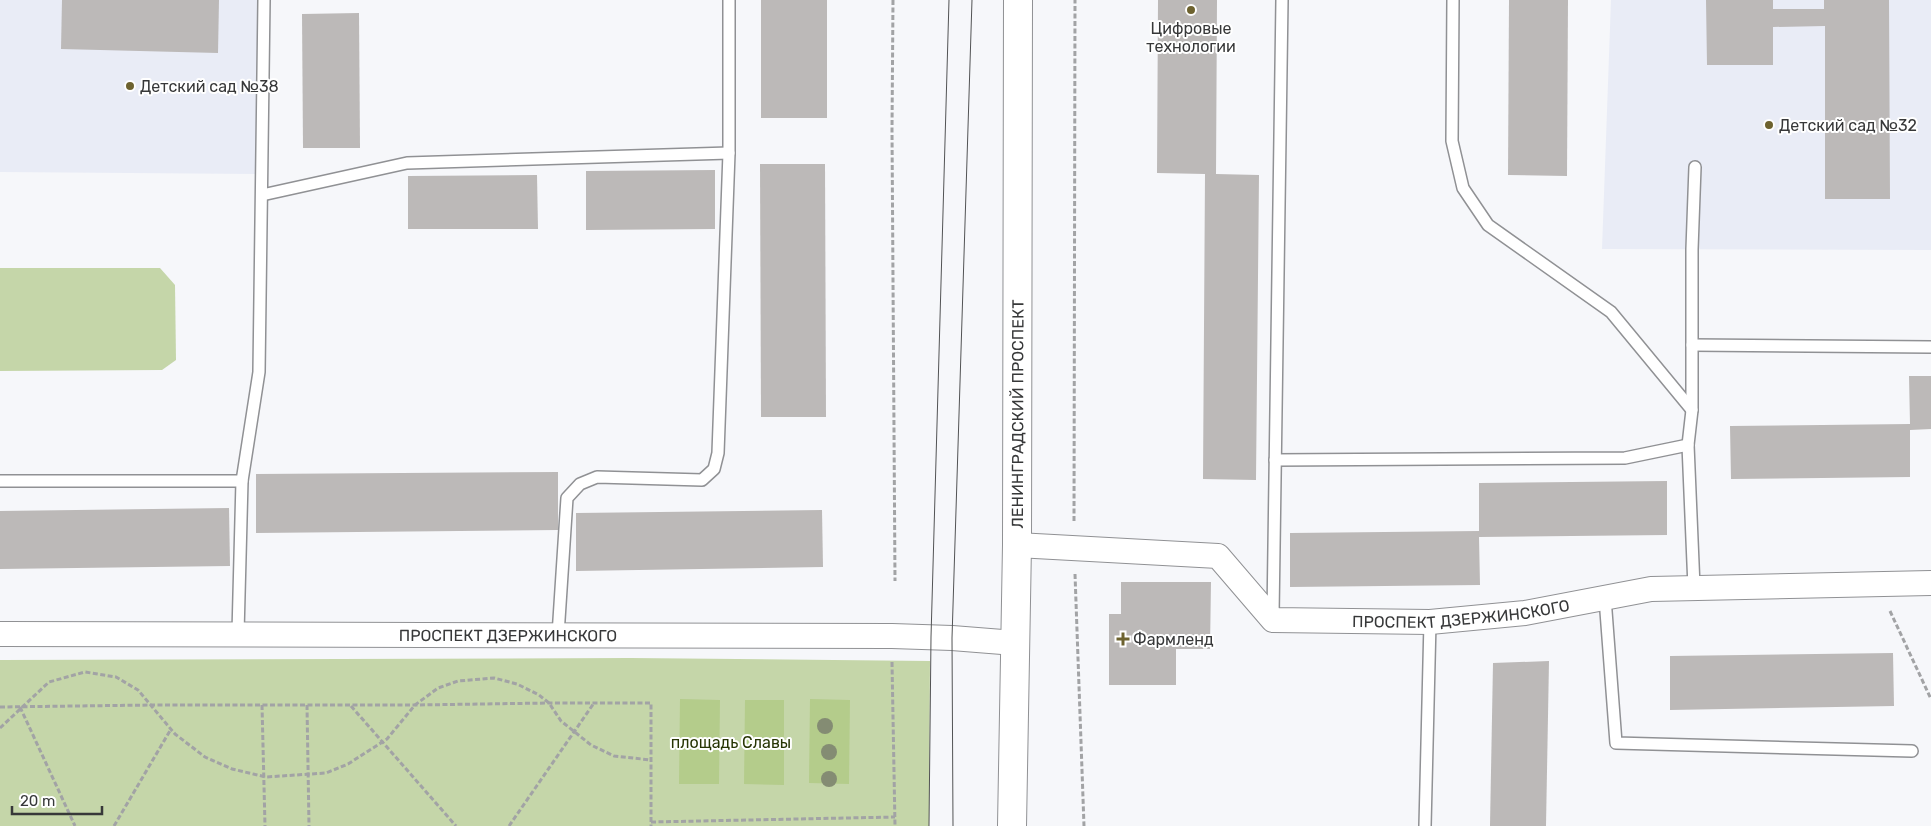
<svg xmlns="http://www.w3.org/2000/svg" width="1931" height="826" font-family="Rubik,sans-serif">
<rect width="100%" height="100%" fill="#f6f7fa"/>
<g fill="#e9ecf6">
<path d="M0,0H260V174L0,172Z"/>
<path d="M1611,0H1931V250L1602,249Z"/>
</g>
<g fill="#c5d6a9">
<path d="M0,268H160L175,285L176,360L162,370L0,371Z"/>
<path d="M630,658L930,661L929,826H0V660Z"/>
</g>
<g fill="#b4cc8b">
<path d="M680,699L720,700L719,784H679Z"/>
<path d="M810,699L850,700L849,784L809,783Z"/>
<path d="M745,700H784V785L744,784Z"/>
</g>
<g fill="#bcb9b8">
<path d="M62,0H219L218,53L61,49Z"/>
<rect x="761" y="0" width="66" height="118"/>
<path d="M1158,0H1217L1216,174L1259,175L1256,480L1203,479L1205,174L1157,173Z"/>
<path d="M1509,0H1568L1567,176L1508,175Z"/>
<path d="M1706,0H1773V9H1824V0H1889L1890,199H1825V26L1773,27V65H1707Z"/>
<path d="M359,13L360,148H303L302,14Z"/>
<path d="M760,164H825L826,417H761Z"/>
<path d="M715,170V229L586,230V171Z"/>
<path d="M537,175L538,229H408V176Z"/>
<path d="M1909,376H1931V429L1910,430V477L1731,479L1730,426L1910,424Z"/>
<path d="M558,472V530L256,533V474Z"/>
<path d="M1667,481V535L1479,537L1480,585L1290,587V533L1479,531V483Z"/>
<path d="M229,508L230,566L0,569V511Z"/>
<path d="M822,510L823,567L576,571V513Z"/>
<path d="M1121,582H1211L1210,649H1176V685H1109V614H1121Z"/>
<path d="M1893,653L1894,706L1670,710V656Z"/>
<path d="M1549,661L1546,826H1490L1493,663Z"/>
</g>
<g fill="none" stroke-linecap="round" stroke-linejoin="round">
<g stroke="#909194" stroke-width="14">
<g id="service">
<path d="M1453,0L1452,141L1463,188L1488,225L1611,312L1692,410"/>
<path d="M262,195L407,163L729,153"/>
<path d="M1692,345L1931,347"/>
<path d="M1275,460L1625,458L1688,445"/>
<path d="M0,481H242"/>
<path d="M1694,587L1688,445L1692,410V249L1695,167"/>
<path d="M1605,598L1616,743L1912,751"/>
<path d="M1273,615L1282,0"/>
<path d="M238,633L242,481L259,372L264,0"/>
<path d="M558,635L567,498L580,484L597,477L702,480L714,469L718,453L729,153V0"/>
<path d="M1425,826L1430,622"/>
</g>
</g>
<g stroke="#909194" stroke-width="26">
<g id="minor">
<path id="s1" d="M1017,545L1218,556L1273,620L1430,622L1525,613L1651,589L1931,583"/>
<path id="s2" d="M0,634L892,636L952,638L1015,643"/>
</g>
</g>
<g stroke="#909194" stroke-width="30">
<g id="secondary">
<path id="s3" d="M1012,826L1017,545L1018,0"/>
</g>
</g>
<g stroke="#a2a3a5" stroke-width="3" stroke-dasharray="5 2.5" stroke-linecap="butt">
<path d="M893,0L892,130L895,581"/>
<path d="M1074,521L1075,0"/>
<path d="M1075,574L1084,826"/>
<path d="M1890,611L1931,699"/>
<path d="M892,662L895,826"/>
<path d="M262,705L265,826"/>
<path d="M307,705L309,826"/>
<path d="M351,706L456,826"/>
<path d="M0,707L152,705H415L549,703H651V826"/>
<path d="M20,707L75,826"/>
<path d="M0,728L49,682L85,672L116,677L138,690L175,734L205,757L232,769L266,777L326,773L348,764L387,739L415,705L438,688L458,681L494,678L517,684L539,695L549,703L561,721L591,745L614,756L651,760"/>
<path d="M651,822L895,817"/>
<path d="M114,826L171,729"/>
<path d="M509,826L594,703"/>
</g>
<use href="#service" stroke="#fff" stroke-width="11"/>
<use href="#minor" stroke="#fff" stroke-width="24"/>
<use href="#secondary" stroke="#fff" stroke-width="28"/>
<g stroke="#525354" stroke-width="1">
<path d="M929,826L931,637L949,0"/>
<path d="M953,826L952,638L972,0"/>
</g>
</g>
<g fill="#848c73">
<circle cx="825" cy="726" r="8"/>
<circle cx="829" cy="752" r="8"/>
<circle cx="829" cy="779" r="8"/>
</g>
<g fill="#6d622f" stroke="#fff" stroke-width="2">
<circle cx="1191" cy="10" r="5"/>
<circle cx="130" cy="86" r="5"/>
<circle cx="1769" cy="125" r="5"/>
<path d="M1120.5 631.5h5v5h5v5h-5v5h-5v-5h-5v-5h5z"/>
</g>
<g text-anchor="middle" stroke-width="4" stroke-linejoin="round" paint-order="stroke">
<g font-size="16" fill="#373839" stroke="#fff" text-anchor="start">
<text x="1191" y="34" text-anchor="middle">Цифровые<tspan x="1191" dy="18">технологии</tspan></text>
<text x="140" y="92">Детский сад №38</text>
<text x="1779" y="131">Детский сад №32</text>
<text x="1133" y="645">Фармленд</text>
</g>
<g font-size="16" fill="#373839" stroke="#fff">
<text dy="6" stroke="none"><textPath href="#s3" startOffset="412">ЛЕНИНГРАДСКИЙ ПРОСПЕКТ</textPath></text>
<text dy="6" stroke="none"><textPath href="#s1" startOffset="474">ПРОСПЕКТ ДЗЕРЖИНСКОГО</textPath></text>
<text dy="6" stroke="none"><textPath href="#s2" startOffset="508">ПРОСПЕКТ ДЗЕРЖИНСКОГО</textPath></text>
</g>
<g font-size="16" fill="#273504" stroke="#fff">
<text x="731" y="748">площадь Славы</text>
</g>
</g>
<path d="M12 806v8h90v-8" fill="none" stroke="#373839" stroke-width="2.5"/>
<text x="20" y="806" font-size="15" fill="#373839" stroke="#ffffff" stroke-width="4" paint-order="stroke">20 m</text>
</svg>
